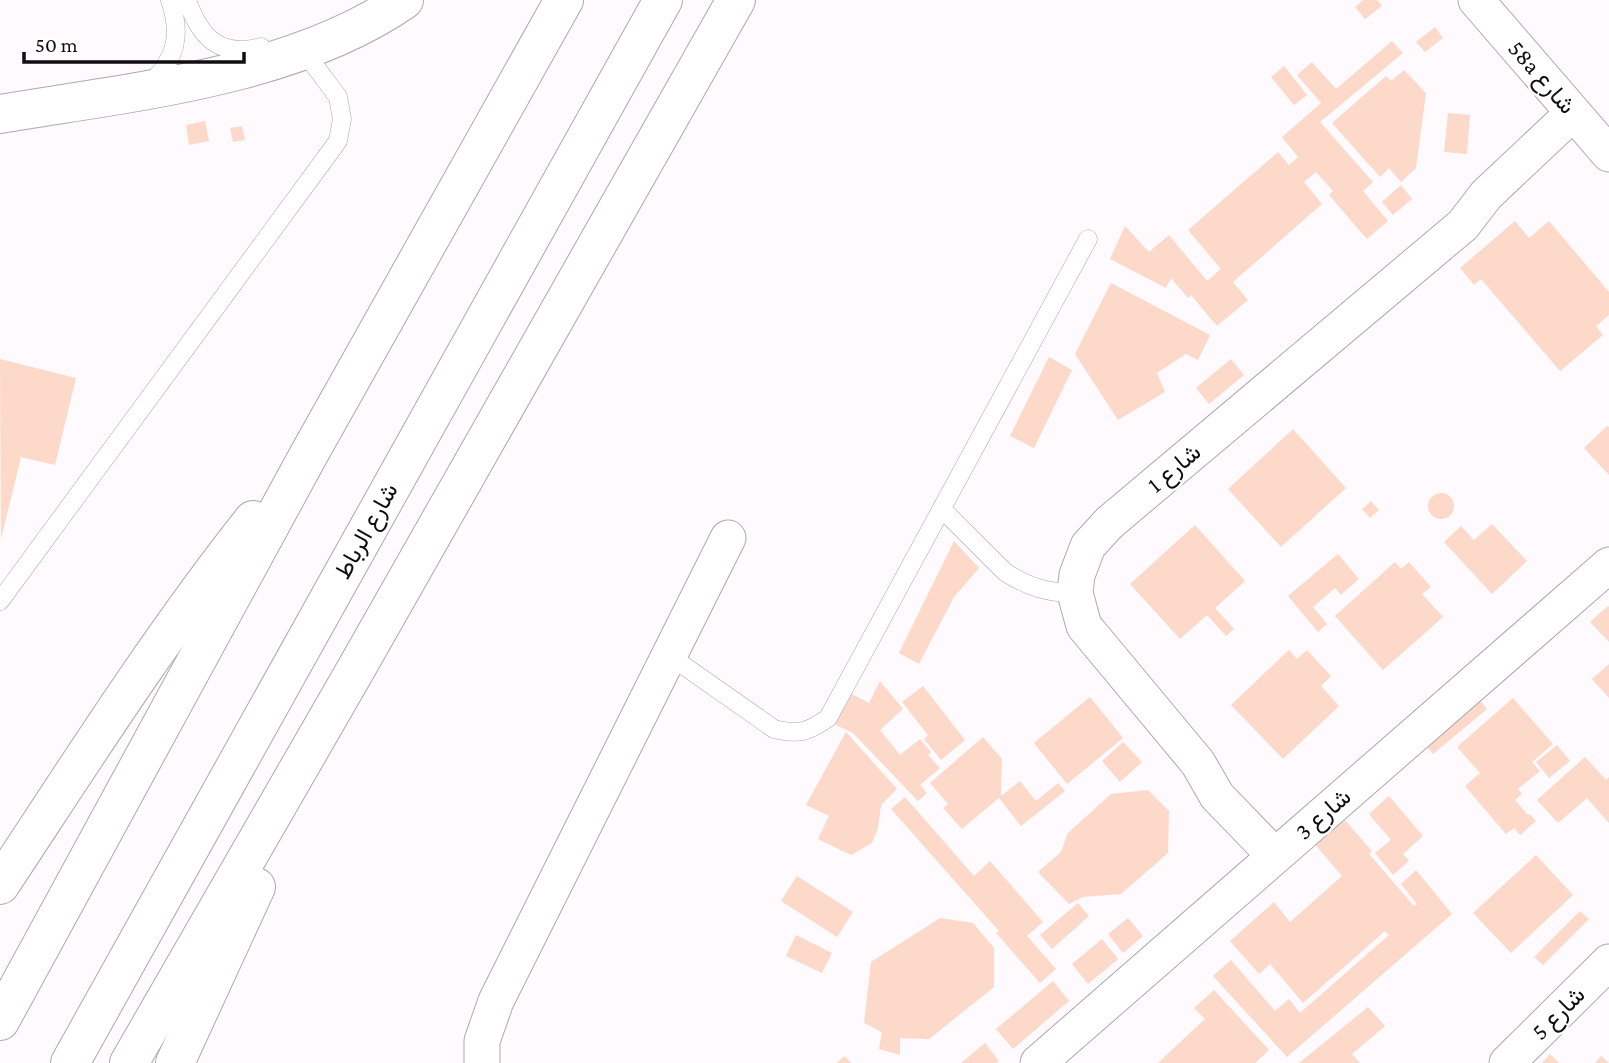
<svg xmlns="http://www.w3.org/2000/svg" width="1609" height="1063" font-family="'Crimson Pro',Vazirmatn,serif">
<rect width="100%" height="100%" fill="#fefafe"/>
<g fill="#fcd9c9">
<path d="M1363,0H1377L1382,6L1365,19L1355,7Z"/>
<path d="M1435,27L1443,38L1425,52L1416,42Z"/>
<path d="M1392,41L1403,53L1320,122L1373,182L1363,191L1388,221L1367,239L1329,195L1333,191L1316,172L1304,182L1322,204L1233,282L1248,300L1217,326L1191,295L1188,298L1171,278L1166,288L1110,259L1125,226L1149,252L1169,235L1207,281L1221,269L1188,230L1278,152L1289,165L1298,157L1282,137L1321,103L1297,75L1312,62L1336,89Z"/>
<path d="M1284,66L1307,95L1294,105L1271,77Z"/>
<path d="M1404,70L1426,93L1416,168L1401,182L1389,168L1380,177L1332,123L1386,76L1391,81Z"/>
<path d="M1448,113L1470,115L1467,154L1444,152Z"/>
<path d="M205,121L209,141L189,145L186,125Z"/>
<path d="M242,126L245,140L233,142L230,128Z"/>
<path d="M1401,185L1412,199L1393,215L1382,202Z"/>
<path d="M1515,221L1529,238L1549,221L1609,292V315L1596,326L1603,335L1560,371L1481,279L1474,285L1460,268Z"/>
<path d="M1111,283L1210,335L1198,360L1186,354L1157,373L1165,392L1118,420L1075,354Z"/>
<path d="M1049,357L1072,370L1034,448L1010,436Z"/>
<path d="M0,359L76,378L55,465L21,457L1,539Z"/>
<path d="M1231,359L1244,375L1209,404L1196,388Z"/>
<path d="M1607,426L1609,427V475L1584,448Z"/>
<path d="M1293,429L1346,488L1281,547L1228,489Z"/>
<circle cx="1441" cy="506" r="13"/>
<path d="M1371,501L1379,510L1370,518L1362,509Z"/>
<path d="M1492,524L1527,561L1492,594L1444,542L1461,526L1474,540Z"/>
<path d="M1195,525L1245,581L1215,608L1234,629L1226,636L1207,615L1180,639L1130,584Z"/>
<path d="M954,541L979,568L954,597L919,664L899,653Z"/>
<path d="M1338,554L1359,579L1341,595L1335,588L1313,607L1327,624L1318,632L1288,596Z"/>
<path d="M1395,562L1401,569L1409,562L1431,587L1422,594L1443,617L1383,670L1335,616Z"/>
<path d="M1608,606L1609,607V642L1590,622Z"/>
<path d="M1289,650L1297,659L1307,650L1331,676L1321,686L1339,706L1283,759L1231,705Z"/>
<path d="M1609,664V698L1592,679Z"/>
<path d="M880,681L903,709L880,730L900,755L920,739L931,752L928,755L940,768L920,785L927,793L918,801L853,733L834,724L850,693L869,703Z"/>
<path d="M923,686L965,740L941,760L924,739L928,735L902,702Z"/>
<path d="M1475,694L1487,709L1433,754L1421,739Z"/>
<path d="M1090,697L1123,738L1067,784L1034,743Z"/>
<path d="M1513,698L1553,744L1532,762L1540,771L1518,789L1522,794L1515,800L1528,815L1530,814L1536,821L1520,835L1514,828L1506,834L1465,786L1480,773L1457,747Z"/>
<path d="M846,732L897,789L881,805L878,828L872,843L851,855L818,839L829,816L806,805Z"/>
<path d="M983,737L1002,759L1001,796L1020,781L1036,801L1058,783L1065,791L1021,826L999,798L962,829L943,808L948,804L930,783Z"/>
<path d="M1123,742L1142,762L1120,782L1102,761Z"/>
<path d="M1557,745L1570,761L1549,778L1536,762Z"/>
<path d="M1585,757L1606,780L1609,777V823L1587,798L1558,823L1537,800Z"/>
<path d="M1148,790L1169,811L1168,853L1121,894L1083,897L1069,904L1038,872L1061,852L1068,833L1111,794Z"/>
<path d="M1389,796L1423,836L1403,854L1409,861L1393,875L1375,853L1391,840L1369,814Z"/>
<path d="M905,797L974,876L990,861L1043,922L1027,936L1056,969L1040,983L996,933L999,931L891,809Z"/>
<path d="M1336,810L1372,851L1369,854L1414,906L1417,904L1401,884L1416,870L1452,914L1287,1057L1213,976L1231,960L1275,1011L1289,999L1300,1013L1389,935L1385,931L1303,1003L1270,964L1259,974L1230,941L1274,902L1290,922L1342,876L1307,835Z"/>
<path d="M1536,855L1573,895L1511,953L1473,913Z"/>
<path d="M797,876L853,912L837,937L781,901Z"/>
<path d="M1078,903L1089,916L1052,949L1040,935Z"/>
<path d="M1580,911L1589,919L1543,965L1534,957Z"/>
<path d="M940,918L973,923L994,948V987L929,1039L900,1038V1055L879,1049L882,1032L864,1023L871,962Z"/>
<path d="M1128,918L1143,936L1123,953L1108,934Z"/>
<path d="M796,935L832,953L822,973L786,956Z"/>
<path d="M1102,939L1118,959L1088,984L1072,964Z"/>
<path d="M1053,981L1069,1001L1013,1049L996,1029Z"/>
<path d="M1214,990L1269,1050L1255,1063H1158L1205,1019L1194,1008Z"/>
<path d="M1368,1007L1385,1026L1352,1054L1360,1063H1299Z"/>
<path d="M985,1043L999,1061L997,1063H961Z"/>
<path d="M1550,1054L1559,1063H1542Z"/>
<path d="M845,1056L851,1063H836Z"/>
<path d="M1601,1056L1609,1063H1595Z"/>
</g>
<g fill="none" stroke-linecap="round" stroke-linejoin="round">
<g stroke="#afa8af" stroke-width="19">
<g id="lane">
<path d="M187,0C200,37 219,58 261,47"/>
<path d="M149,85C176,59 182,36 170,0"/>
<path d="M943,510L1005,572C1028,587 1048,593 1075,593"/>
<path d="M0,601L338,141L342,119L338,97L303,50"/>
<path d="M670,656L774,729C799,735 808,732 828,718L1088,239"/>
</g>
</g>
<g stroke="#afa8af" stroke-width="37">
<g id="street">
<path d="M1476,0L1609,154"/>
<path d="M1275,856L1217,796L1198,763L1084,626L1075,593L1077,575L1088,546L1109,523L1463,225L1486,195L1573,113"/>
<path d="M482,1063V1041L496,1001L728,538"/>
<path d="M1038,1063L1609,565"/>
<path d="M1507,1063L1609,962"/>
</g>
</g>
<g stroke="#afa8af" stroke-width="40">
<g id="highway">
<path d="M0,114C130,92 293,77 404,0"/>
<path d="M0,885C82,761 161,636 253,520"/>
<path d="M0,1021L309,454L564,0"/>
<path d="M70,1063L663,0"/>
<path d="M129,1063L356,669L736,0"/>
<path d="M175,1063L256,887"/>
</g>
</g>
<use href="#lane" stroke="#fff" stroke-width="18"/>
<use href="#street" stroke="#fff" stroke-width="35"/>
<use href="#highway" stroke="#fff" stroke-width="38"/>
</g>
<g text-anchor="middle" stroke-width="5" stroke-linejoin="round" paint-order="stroke">
<g font-size="24" fill="#100e10" stroke="#fff">
<text transform="translate(1542 77) rotate(49)" y="8">58a شارع</text>
<text transform="translate(1174 468) rotate(-40)" y="8">شارع 1</text>
<text transform="translate(366 531) rotate(-61)" y="8">شارع الرباط</text>
<text transform="translate(1323 814) rotate(-41)" y="8">شارع 3</text>
<text transform="translate(1558 1013) rotate(-45)" y="8">شارع 5</text>
</g>
</g>
<path d="M24 52v10h220v-10" fill="none" stroke="#100e10" stroke-width="3.5"/>
<text x="35" y="52" font-size="21" fill="#100e10" stroke="#ffffff" stroke-width="5" paint-order="stroke">50 m</text>
</svg>
